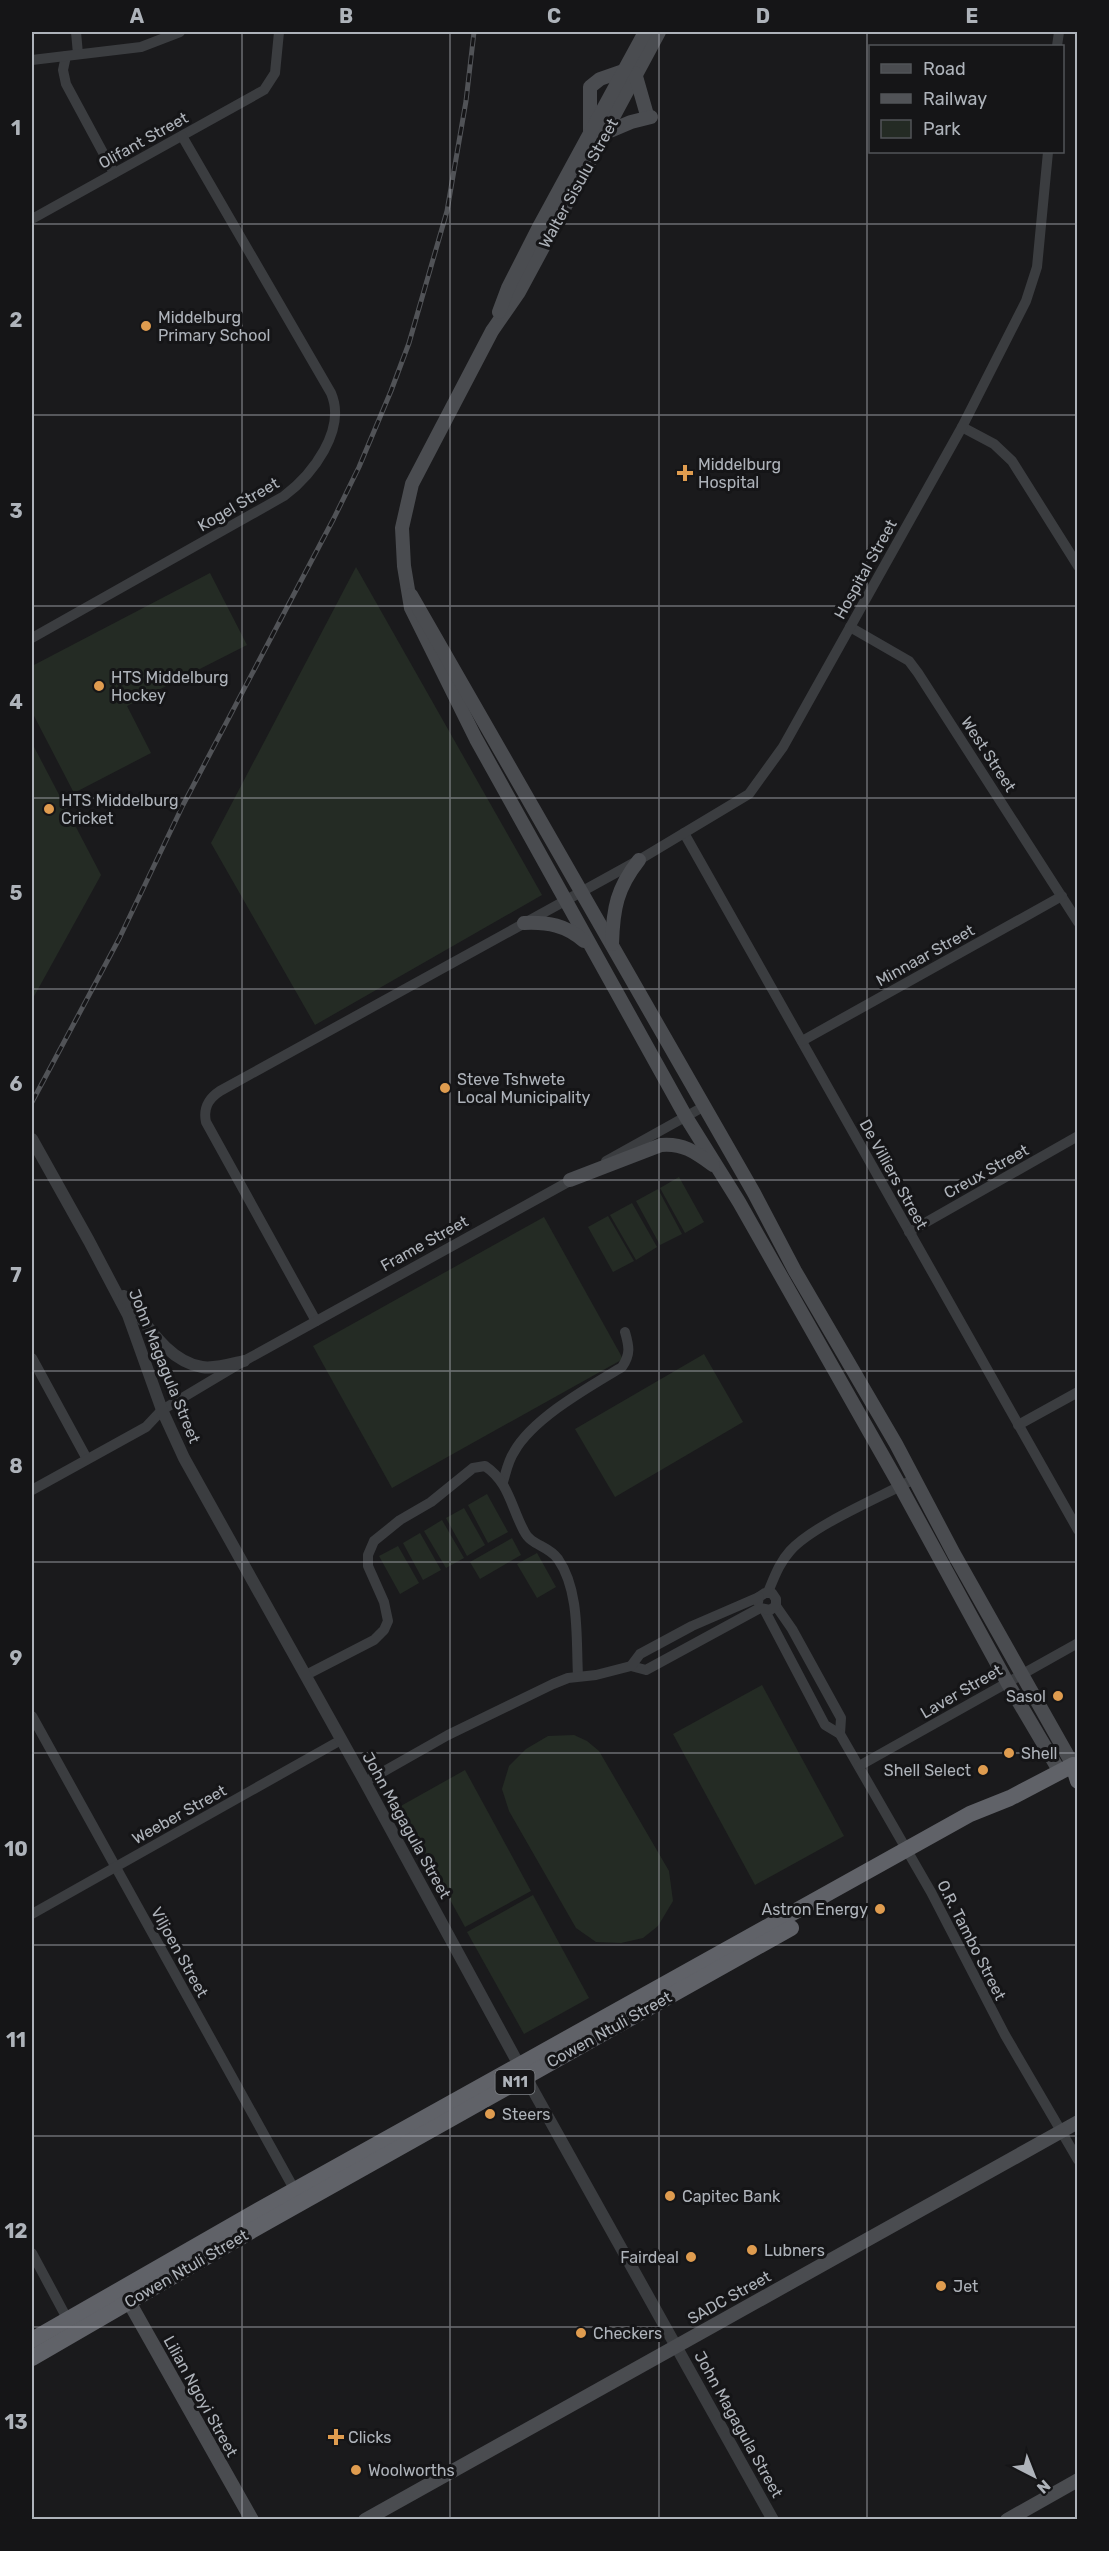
<svg xmlns="http://www.w3.org/2000/svg" width="1109" height="2551" font-family="Rubik,sans-serif">
<rect width="100%" height="100%" fill="#1a1a1c"/>
<g fill="#242b24">
<path d="M356,567L542,895L315,1025L211,843Z"/>
<path d="M210,573L247,645L127,706L151,753L74,793L32,712V666Z"/>
<path d="M32,743L101,875L32,1000Z"/>
<path d="M679,1177L704,1222L685,1233L660,1188Z"/>
<path d="M658,1189L682,1234L660,1245L636,1201Z"/>
<path d="M632,1203L657,1247L636,1260L610,1215Z"/>
<path d="M608,1216L634,1261L613,1272L588,1227Z"/>
<path d="M544,1217L623,1359L392,1488L313,1346Z"/>
<path d="M704,1354L743,1422L615,1497L575,1429Z"/>
<path d="M487,1494L508,1532L488,1543L468,1505Z"/>
<path d="M464,1508L485,1545L467,1556L446,1518Z"/>
<path d="M442,1520L464,1558L446,1568L424,1531Z"/>
<path d="M420,1533L441,1570L423,1580L403,1543Z"/>
<path d="M512,1538L521,1555L480,1579L470,1562Z"/>
<path d="M398,1546L419,1583L400,1594L379,1556Z"/>
<path d="M537,1553L556,1587L537,1598L517,1564Z"/>
<path d="M762,1685L844,1836L755,1885L673,1734Z"/>
<path d="M574,1735L587,1741L599,1751L669,1871L673,1901L658,1926L643,1938L621,1943L596,1942L576,1928L509,1811L502,1789L509,1766L526,1749L548,1736Z"/>
<path d="M465,1770L531,1891L465,1927L399,1807Z"/>
<path d="M533,1895L589,1998L524,2034L467,1932Z"/>
</g>
<g fill="none" stroke-linecap="round" stroke-linejoin="round">
<g stroke="#3b3d40" stroke-width="10">
<path d="M76,32L78,54"/>
<path d="M1057,46L1059,32"/>
<path d="M66,56L63,70L66,84L114,173"/>
<path d="M32,60L141,47L180,32"/>
<path d="M32,219L264,90L275,73L279,32"/>
<path d="M962,427L994,444L1012,461L1078,566"/>
<path d="M850,627L909,661L918,673L1078,922"/>
<path d="M32,638L284,496C312,475 347,430 331,393L182,136"/>
<path d="M684,833L1078,1530"/>
<path d="M802,1041L1062,896"/>
<path d="M606,1161L703,1107"/>
<path d="M909,1232L1078,1136"/>
<path d="M316,1321L206,1122C203,1108 208,1099 220,1091L639,860L749,794L783,747L962,427L1026,301L1037,267L1048,152"/>
<path d="M32,1358L87,1459"/>
<path d="M1018,1425L1078,1392"/>
<path d="M503,1482C506,1472 508,1461 514,1452C533,1418 589,1387 622,1367C631,1354 629,1346 625,1332"/>
<path d="M32,1490L146,1427L162,1410L244,1361L577,1177"/>
<path d="M768,1592C774,1578 779,1563 790,1551C813,1525 881,1497 914,1479"/>
<path d="M776,1606L792,1629L841,1718L840,1734"/>
<path d="M765,1611L825,1725L840,1734L931,1892L1005,2035L1078,2160"/>
<path d="M631,1666L646,1670L760,1608L770,1610L776,1606V1599L772,1593H765L759,1597L758,1602"/>
<path d="M306,1675L374,1640L384,1630L388,1621L384,1602L368,1566V1555L374,1541L400,1520L431,1502L473,1468L485,1466C509,1482 511,1507 524,1531C531,1546 548,1545 558,1559C580,1591 576,1639 578,1676"/>
<path d="M32,1716L298,2196"/>
<path d="M859,1766L1078,1643"/>
<path d="M365,1782L448,1735L553,1684L568,1678L596,1675L631,1666L640,1654L692,1626L759,1597"/>
<path d="M32,1914L341,1740"/>
<path d="M32,2253L70,2324"/>
</g>
<g stroke="#3b3d40" stroke-width="12">
<path d="M32,1139L89,1241L128,1315L162,1410L184,1458L365,1782L519,2065L773,2520"/>
<path d="M124,1296C145,1321 166,1361 202,1367C215,1369 231,1364 244,1361"/>
</g>
<g stroke="#4a4c50" stroke-width="14">
<path d="M659,32L519,292L492,331L412,484L402,528L404,566L411,608L476,739L686,1117L739,1202L900,1486L1007,1682L1060,1772"/>
<path d="M635,73L647,115"/>
<path d="M590,131V87L600,79L623,71"/>
<path d="M605,133L631,122L651,117"/>
<path d="M499,312L508,288L540,225L645,32"/>
<path d="M411,595L754,1193L795,1271L896,1444L954,1554L1073,1765"/>
<path d="M524,923C548,922 566,925 584,941"/>
<path d="M612,944C613,908 617,888 639,860"/>
<path d="M570,1180L661,1145C683,1143 695,1152 713,1165"/>
<path d="M124,2293L252,2520"/>
<path d="M365,2520L1078,2122"/>
<path d="M1007,2520L1078,2480"/>
</g>
<g stroke="#606268" stroke-width="16">
<path d="M32,2340L259,2210L970,1814L1010,1798L1073,1765L1078,1781"/>
<path d="M32,2358L265,2223L791,1928"/>
</g>
<g stroke="#515357" stroke-width="5">
<path id="rail" d="M32,1102L119,939L183,805L334,518L359,467L391,391L409,343L447,211L466,101L474,32"/>
</g>
<use href="#rail" stroke="#151517" stroke-width="3" stroke-dasharray="9" stroke-linecap="butt"/>
</g>
<path fill="none" stroke="#aeb3ba" stroke-width="1.5" stroke-opacity="0.55" d="M242,32V2520M450,32V2520M659,32V2520M867,32V2520M32,224H1078M32,415H1078M32,606H1078M32,798H1078M32,989H1078M32,1180H1078M32,1371H1078M32,1562H1078M32,1753H1078M32,1945H1078M32,2136H1078M32,2327H1078"/>
<g fill="#df9c4f" stroke="#151517" stroke-width="2">
<circle cx="146" cy="326" r="6"/>
<path d="M682 464h6v6h6v6h-6v6h-6v-6h-6v-6h6z"/>
<circle cx="99" cy="686" r="6"/>
<circle cx="49" cy="809" r="6"/>
<circle cx="445" cy="1088" r="6"/>
<circle cx="1058" cy="1696" r="6"/>
<circle cx="1009" cy="1753" r="6"/>
<circle cx="983" cy="1770" r="6"/>
<circle cx="880" cy="1909" r="6"/>
<circle cx="490" cy="2114" r="6"/>
<circle cx="670" cy="2196" r="6"/>
<circle cx="752" cy="2250" r="6"/>
<circle cx="691" cy="2257" r="6"/>
<circle cx="941" cy="2286" r="6"/>
<circle cx="581" cy="2333" r="6"/>
<path d="M333 2428h6v6h6v6h-6v6h-6v-6h-6v-6h6z"/>
<circle cx="356" cy="2470" r="6"/>
</g>
<g text-anchor="middle" stroke-width="6" stroke-linejoin="round" paint-order="stroke">
<rect fill="#151517" stroke="#808489" stroke-width="1.5" x="495.5" y="2070" width="39" height="24" rx="4.5"/>
<g font-size="15" font-weight="bold" fill="#aeb3ba">
<text x="515" y="2087">N11</text>
</g>
<g font-size="16" fill="#aeb3ba" stroke="#151517">
<text transform="translate(143 140) rotate(-29)" y="6">Olifant Street</text>
<text transform="translate(578 183) rotate(-61)" y="6">Walter Sisulu Street</text>
<text transform="translate(238 504) rotate(-30)" y="6">Kogel Street</text>
<text transform="translate(865 569) rotate(-61)" y="6">Hospital Street</text>
<text transform="translate(989 754) rotate(57)" y="6">West Street</text>
<text transform="translate(925 955) rotate(-29)" y="6">Minnaar Street</text>
<text transform="translate(986 1171) rotate(-29)" y="6">Creux Street</text>
<text transform="translate(894 1174) rotate(61)" y="6">De Villiers Street</text>
<text transform="translate(424 1243) rotate(-29)" y="6">Frame Street</text>
<text transform="translate(165 1366) rotate(68)" y="6">John Magagula Street</text>
<text transform="translate(961 1691) rotate(-30)" y="6">Laver Street</text>
<text transform="translate(179 1814) rotate(-29)" y="6">Weeber Street</text>
<text transform="translate(407 1825) rotate(61)" y="6">John Magagula Street</text>
<text transform="translate(972 1940) rotate(63)" y="6">O.R. Tambo Street</text>
<text transform="translate(180 1952) rotate(61)" y="6">Viljoen Street</text>
<text transform="translate(609 2029) rotate(-29)" y="6">Cowen Ntuli Street</text>
<text transform="translate(186 2268) rotate(-30)" y="6">Cowen Ntuli Street</text>
<text transform="translate(729 2297) rotate(-29)" y="6">SADC Street</text>
<text transform="translate(201 2396) rotate(61)" y="6">Lilian Ngoyi Street</text>
<text transform="translate(739 2424) rotate(61)" y="6">John Magagula Street</text>
</g>
<g font-size="16" fill="#aeb3ba" stroke="#151517" text-anchor="start">
<text x="158" y="323">Middelburg<tspan x="158" dy="18">Primary School</tspan></text>
<text x="698" y="470">Middelburg<tspan x="698" dy="18">Hospital</tspan></text>
<text x="111" y="683">HTS Middelburg<tspan x="111" dy="18">Hockey</tspan></text>
<text x="61" y="806">HTS Middelburg<tspan x="61" dy="18">Cricket</tspan></text>
<text x="457" y="1085">Steve Tshwete<tspan x="457" dy="18">Local Municipality</tspan></text>
<text x="1046" y="1702" text-anchor="end">Sasol</text>
<text x="1021" y="1759">Shell</text>
<text x="971" y="1776" text-anchor="end">Shell Select</text>
<text x="868" y="1915" text-anchor="end">Astron Energy</text>
<text x="502" y="2120">Steers</text>
<text x="682" y="2202">Capitec Bank</text>
<text x="764" y="2256">Lubners</text>
<text x="679" y="2263" text-anchor="end">Fairdeal</text>
<text x="953" y="2292">Jet</text>
<text x="593" y="2339">Checkers</text>
<text x="348" y="2443">Clicks</text>
<text x="368" y="2476">Woolworths</text>
</g>
</g>
<rect width="1109" height="2551" fill="none" stroke="#151517" stroke-width="66"/>
<rect x="869" y="45" width="195" height="108" fill="#151517" stroke="#525458" stroke-width="1.5"/>
<rect x="881" y="64" width="30" height="9" fill="#4a4c50" stroke="#525458" stroke-width="1.5"/>
<text x="923" y="75" font-size="18" fill="#aeb3ba">Road</text>
<rect x="881" y="94" width="30" height="9" fill="#515357" stroke="#525458" stroke-width="1.5"/>
<text x="923" y="105" font-size="18" fill="#aeb3ba">Railway</text>
<rect x="881" y="120" width="30" height="18" fill="#242b24" stroke="#525458" stroke-width="1.5"/>
<text x="923" y="135" font-size="18" fill="#aeb3ba">Park</text>
<g transform="translate(1034 2476) rotate(138)" stroke="#151517" stroke-width="4.5" paint-order="stroke">
<path d="M0-4.5L10 22L0 15L-10 22Z" fill="#aeb3ba"/>
<text y="-9" font-size="16" font-weight="bold" text-anchor="middle" fill="#aeb3ba">N</text>
</g>
<rect x="33" y="33" width="1043" height="2485" fill="none" stroke="#aeb3ba" stroke-width="2"/>
<g font-size="20" text-anchor="middle" font-weight="bold" fill="#aeb3ba">
<text x="137" y="23">A</text>
<text x="346" y="23">B</text>
<text x="554" y="23">C</text>
<text x="763" y="23">D</text>
<text x="972" y="23">E</text>
<text x="16" y="135">1</text>
<text x="16" y="327">2</text>
<text x="16" y="518">3</text>
<text x="16" y="709">4</text>
<text x="16" y="900">5</text>
<text x="16" y="1091">6</text>
<text x="16" y="1282">7</text>
<text x="16" y="1473">8</text>
<text x="16" y="1665">9</text>
<text x="16" y="1856">10</text>
<text x="16" y="2047">11</text>
<text x="16" y="2238">12</text>
<text x="16" y="2429">13</text>
</g>
</svg>
